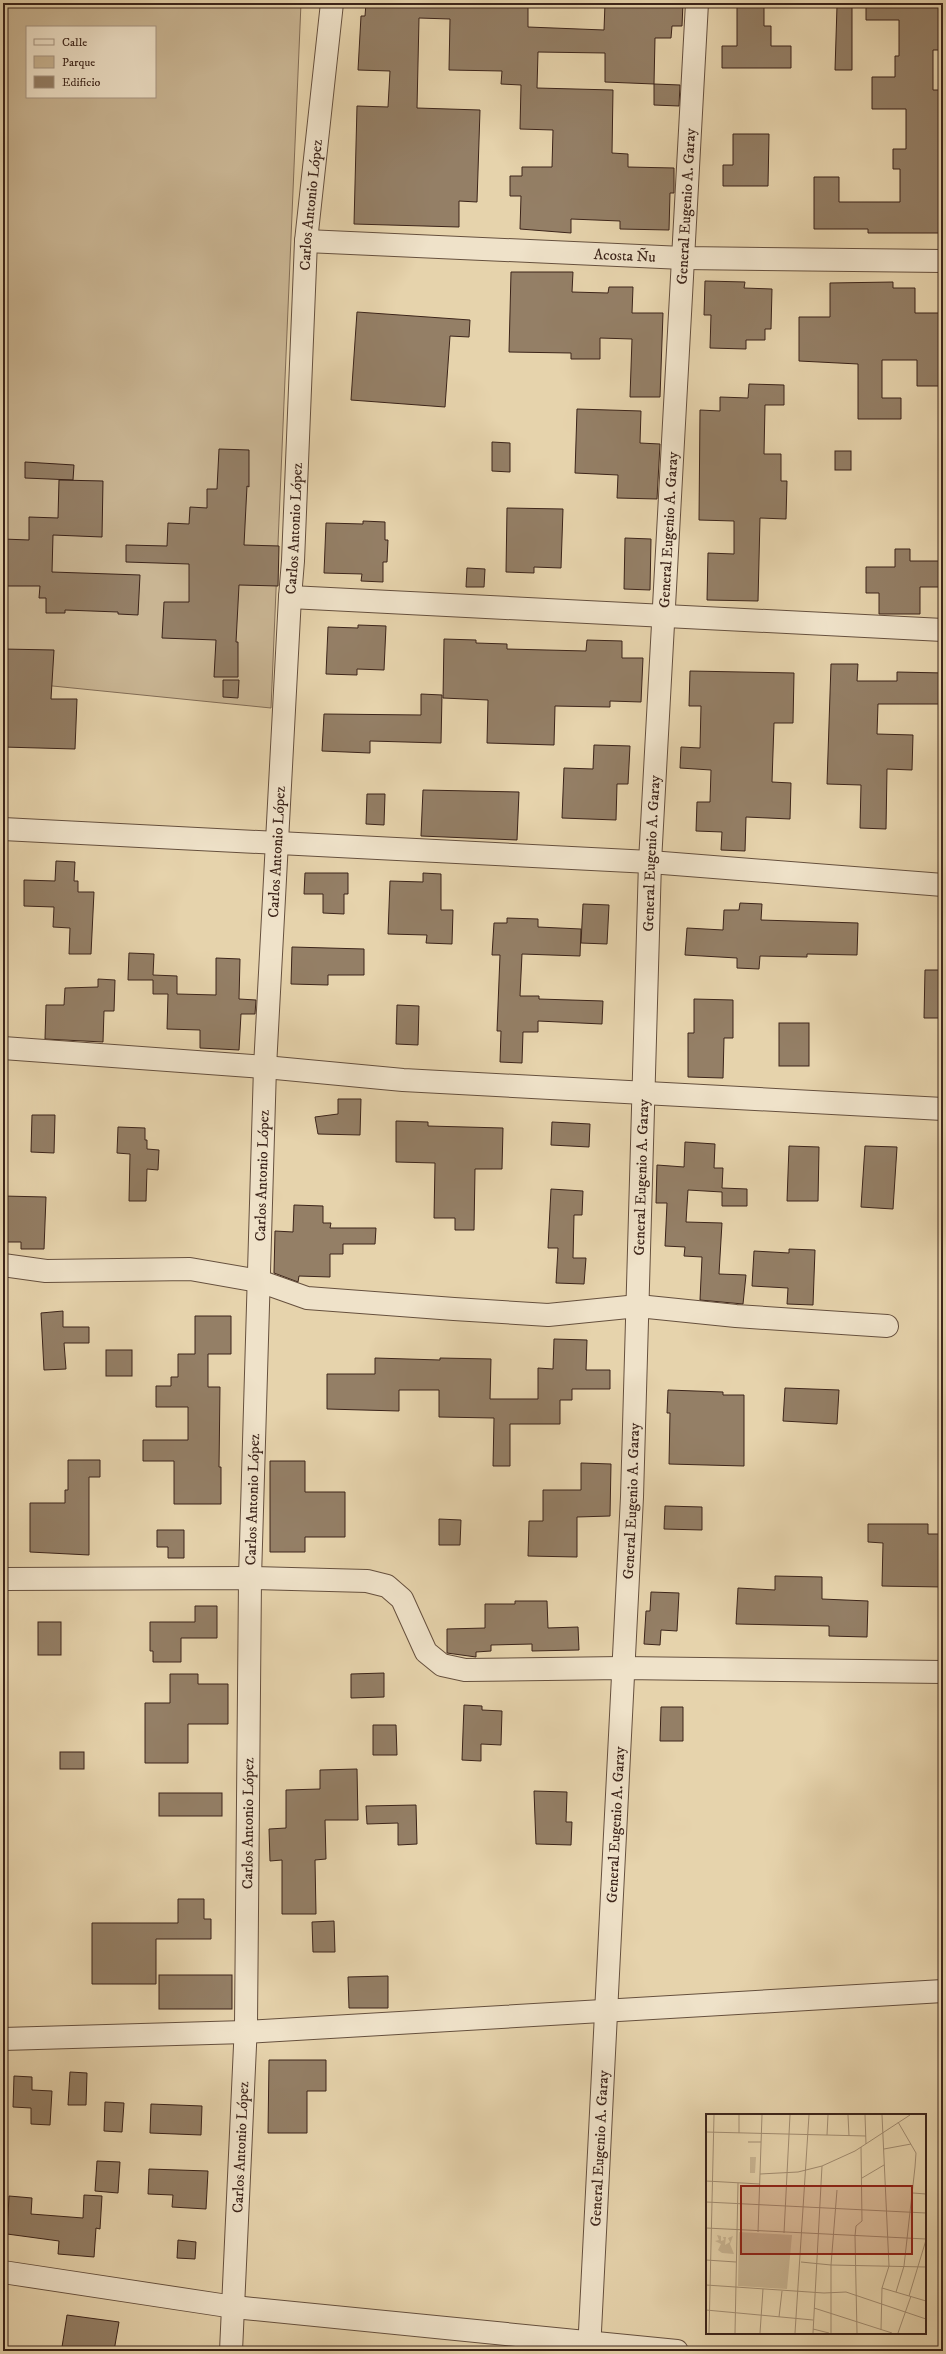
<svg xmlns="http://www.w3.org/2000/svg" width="946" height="2354" font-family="'IM FELL DW Pica',serif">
<rect width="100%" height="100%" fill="#e6d3ac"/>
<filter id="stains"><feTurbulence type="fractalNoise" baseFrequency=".005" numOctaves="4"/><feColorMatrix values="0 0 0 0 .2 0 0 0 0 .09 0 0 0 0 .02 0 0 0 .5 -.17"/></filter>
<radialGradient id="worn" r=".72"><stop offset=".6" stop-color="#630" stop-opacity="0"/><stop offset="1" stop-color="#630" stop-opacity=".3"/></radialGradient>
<path fill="#c9b593" stroke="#826c56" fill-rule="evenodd" d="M3,3H301L271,708L3,681ZM27,27H155V97H27Z"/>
<g fill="#947f66" stroke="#3c241a">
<path d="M366,3H528V27L604,30L605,3H683L682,26H672L671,38H655L654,84L605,82V53L538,52L537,88L613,90L612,153L628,154V167L674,168V193H670L669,230L620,229V221L571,219V233L520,229L521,196H510V176H522V167H552L553,130L520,129L521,85L501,84L502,71L449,70L450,19L419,18L417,108L480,110L477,202L459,201V227L354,224L357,106L388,107L390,71L358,70L361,16H365Z"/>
<path d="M737,3H764V26H771V46H791V68H722V46H737Z"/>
<path d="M866,3H943V50H933V90H943V110H940V149H943V233H868V229H814V177H839V202H900V169H893V149H906V109H872V77H895V56H899V20H866Z"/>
<path d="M837,6H852V70H835Z"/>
<path d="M654,84L680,85L679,106L654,105Z"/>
<path d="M733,134H769L768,186H723V165H733Z"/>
<path d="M511,272H573L572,292L608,293L609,287H633L632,313H663L660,397H630L632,339L600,338V359H571V353L509,352Z"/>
<path d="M705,281L745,282L744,288L772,289L771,329H765V340H746V349L710,348L711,315H704Z"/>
<path d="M893,282V288H915V313H943V386H917V360H882V398H901V419H858V364L799,361V317H830V283Z"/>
<path d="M357,312L470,320L469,337L450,336L445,407L351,400Z"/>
<path d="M749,384L784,385V405H765L764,454H781V481H787L786,519L760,518L758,601L707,600L708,553L734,554V521L699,520L700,410L720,411V397L748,398Z"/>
<path d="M577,409L641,411L640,443L660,444L657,499L617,498L618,475L575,473Z"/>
<path d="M492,442L510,443V472L492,471Z"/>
<path d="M219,449L249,450V487L247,486L244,545L279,546L278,586L239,585L236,642H238V677H214L216,640L162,638L164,602H189V564L126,562V545L167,546L168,523L189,524L190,507L207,508V489H217Z"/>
<rect x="835" y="451" width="16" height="19"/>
<path d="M25,462L74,465L73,480L25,478Z"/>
<path d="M59,480L103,481L102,537L53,535L52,572L140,575L138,615L118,614V612L65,610V613H46V598H39L40,586H3V539L29,540V517L58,518Z"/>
<path d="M507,508L563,509L561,568L534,567V573L506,572Z"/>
<path d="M363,521L385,522V540H388L387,562H383V582L361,581L362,574L324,573L326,523L363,524Z"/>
<path d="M625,538L651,539L650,590L624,589Z"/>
<path d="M895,549H910V561H943V587H920V614H879V593H866V567H895Z"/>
<path d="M467,568L485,569L484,587H466Z"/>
<path d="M358,625L386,626L384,670L357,669V675L326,674L328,627L358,628Z"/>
<path d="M444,639L476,640V643L507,644V649L586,651L587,640L622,641V658H643L641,702L610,701V707L555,706L554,745L487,743L488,700L443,698Z"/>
<path d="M3,649L54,650L51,699H77L75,749L3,747Z"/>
<path d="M831,664H858L857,681H897V672L943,673V704H878L877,734L913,735L912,770L887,769L886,829L860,828L861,785L827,784Z"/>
<path d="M690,671L794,673L793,723H774L772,782L791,783L790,819L746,817L745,851L721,850L722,832L696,831L697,802H710L711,770L680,768L681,747L700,748L701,706H689Z"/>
<path d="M223,680H239L238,698L223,697Z"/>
<path d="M421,694L442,695L441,743L370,741V753L322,751L324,714L421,715Z"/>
<path d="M594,745L630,746L628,784H617L616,820L562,818L564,768L593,769Z"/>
<path d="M423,790L519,792L517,840L421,836Z"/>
<path d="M367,794H385L384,825L366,824Z"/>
<path d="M56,861L75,862L74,881H78V892H94L91,954H69L70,928L53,927L54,907L24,906V880L55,881Z"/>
<path d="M305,873H348V894H344V914L323,913V894H304Z"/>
<path d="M423,873L441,874V910H453L452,944L426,943L427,935L388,934L390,881L423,882Z"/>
<path d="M740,903L762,904L761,920L858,923L857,955L807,954V957L760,956L759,969L737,968V958L685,955L687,928L723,930L724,910H739Z"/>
<path d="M583,904L609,905L607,944L581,943Z"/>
<path d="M507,918L538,919V927L581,929L580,956L522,954L520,996H539V999L603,1001L602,1024L538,1021V1032H523L522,1063L500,1062L501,1031H497L500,955H492L494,923H507Z"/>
<path d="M292,947L364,949V975H328V985L291,984Z"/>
<path d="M129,953L154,954L153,975L177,976V994L216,995V958L240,959L239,999L256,1000L255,1014H241L239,1050L200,1048V1030L167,1029L168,994H153V980H128Z"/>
<path d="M925,970H943V1018H924Z"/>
<path d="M98,979L115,980L114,1011H104L103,1042L45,1039L46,1005H64L65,988L98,987Z"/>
<path d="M694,999L733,1000V1038H724L723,1078L688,1077V1033H694Z"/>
<path d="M397,1005L419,1006L418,1045L396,1044Z"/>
<rect x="779" y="1023" width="30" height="43"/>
<path d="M338,1099H361L360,1135L318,1134L315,1117L338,1114Z"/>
<path d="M32,1115H55L54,1153L31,1152Z"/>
<path d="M396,1121L428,1122V1126L503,1128L502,1169H475L474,1230H455V1218H434L435,1163L396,1162Z"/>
<path d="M552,1122L590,1124L589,1147L551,1145Z"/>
<path d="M118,1127L145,1128V1140H147V1149L159,1150L158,1170L147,1169L146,1201H129L130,1154L117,1153Z"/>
<path d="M685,1142L715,1144L714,1168H723L722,1188L747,1189V1206H722V1192L688,1190L686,1222L722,1223L719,1274L746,1275L743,1304L700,1300L702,1257L684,1256L685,1247L665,1246L667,1203H656L657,1165L684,1167Z"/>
<path d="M789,1146L819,1147L818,1201H787Z"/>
<path d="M865,1146L897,1147L893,1209L861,1207Z"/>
<path d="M551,1189L583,1191L582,1215H574L573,1258H586L584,1284L556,1283L558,1248H548Z"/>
<path d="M3,1196L46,1197L44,1249H21V1242H3Z"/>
<path d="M294,1205L323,1206V1223H331L330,1228H376L375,1244H343V1254H330V1277L299,1276L298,1282L274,1273L275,1231L293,1232Z"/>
<path d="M789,1249L815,1250L813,1305L787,1304L788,1288L752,1286L754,1251L789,1253Z"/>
<path d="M63,1311V1327H89V1343H64L66,1369L44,1370L41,1313Z"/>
<path d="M195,1316H231V1354H208V1387H220L219,1467H221V1504H174V1461H143V1440H188V1407H156V1386H171V1377H178V1354H195Z"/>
<path d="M554,1339L587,1340L586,1370H610V1389H572V1400H560V1424H510V1466H493L494,1418L439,1417V1390H399V1411L327,1409V1374H375V1358L440,1360V1358L491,1359L490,1399H538V1368L553,1369Z"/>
<rect x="106" y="1350" width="26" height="26"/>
<path d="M785,1388L839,1390L837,1424L783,1421Z"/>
<path d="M668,1390L723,1392V1395H744V1466L669,1464L670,1413H667Z"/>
<path d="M68,1460H100V1477H89V1555L30,1552V1503H65V1490H68Z"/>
<path d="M270,1461H305V1492H345V1537H305V1552H270Z"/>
<path d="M581,1463L611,1464L610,1516L577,1517V1557L528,1556L529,1521H543V1490H581Z"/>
<path d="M665,1506L702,1507V1530L664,1529Z"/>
<path d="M439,1519L461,1520L460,1545H439Z"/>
<path d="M868,1524H928V1534H943V1587L882,1586L883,1543L868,1542Z"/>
<path d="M157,1530H184V1558H168V1547H157Z"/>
<path d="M775,1576L822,1577V1599L868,1601L867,1637L829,1636V1626L736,1624L738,1588L775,1590Z"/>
<path d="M651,1592L679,1593L677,1631L661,1630L660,1645L644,1644L646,1611H650Z"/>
<path d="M515,1601H547L548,1628L578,1627L579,1650L532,1651V1644L491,1645V1651L476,1652V1657L447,1653V1629L485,1628V1604H515Z"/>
<path d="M195,1606H217V1638H181V1662H153V1651H150V1622H195Z"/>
<rect x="38" y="1622" width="23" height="33"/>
<path d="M384,1673V1697L351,1698V1674Z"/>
<path d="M170,1674H198V1684H228V1724H188V1763H145V1703H170Z"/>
<path d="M464,1705L482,1706V1710L502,1711L501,1745L481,1744V1761L462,1760Z"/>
<path d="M661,1707H683V1741H660Z"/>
<path d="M373,1725H396L397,1755H373Z"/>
<rect x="60" y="1752" width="24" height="17"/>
<path d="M357,1769L358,1820H325L326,1859L315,1860L316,1914H282V1860L270,1861L269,1829L286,1828V1790L320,1789V1770Z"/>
<path d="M534,1791L567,1792L566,1822H572L571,1845L536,1844Z"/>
<rect x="159" y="1793" width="63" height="23"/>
<path d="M416,1805L417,1844L398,1845V1823L367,1824L366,1806Z"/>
<path d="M178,1899H204V1919H211V1939H156V1984H92V1923H178Z"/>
<path d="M334,1921L335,1952H313L312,1922Z"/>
<rect x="159" y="1975" width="73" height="34"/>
<path d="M388,1976V2008H349L348,1977Z"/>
<path d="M269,2060H326V2091H307V2133H268Z"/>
<path d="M70,2072L87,2073L86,2105H68Z"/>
<path d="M14,2076L32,2077V2090L52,2091L50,2125L31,2124V2108L13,2107Z"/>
<path d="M105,2102L124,2103L122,2132L104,2131Z"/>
<path d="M151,2104L202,2106L201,2135L150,2133Z"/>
<path d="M97,2161L120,2162L118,2193L95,2191Z"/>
<path d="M149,2169L208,2171L206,2209L172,2207L173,2195L148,2194Z"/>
<path d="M84,2195L102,2196L100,2229L96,2228L94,2257L58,2254L59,2241L7,2234L9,2196L32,2198L31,2214L83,2218Z"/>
<path d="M178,2240L196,2242L195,2259L177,2258Z"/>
<path d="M67,2315L119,2322L114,2351H83L62,2347Z"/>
</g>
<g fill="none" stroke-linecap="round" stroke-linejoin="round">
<g stroke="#66503e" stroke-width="24">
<g id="minor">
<path id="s1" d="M306,241L683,258L943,261"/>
<path d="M290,597L943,630"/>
<path d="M3,829L650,862L943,885"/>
<path d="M3,1048L265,1067L403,1080L943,1109"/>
<path d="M3,1265L46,1271L190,1269L259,1281L307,1298L454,1309L548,1315L638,1306L736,1316L887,1326"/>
<path d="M3,1579L250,1578L367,1581L387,1586L402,1599L426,1652L442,1665L465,1670L622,1668L943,1672"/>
<path d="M3,2039L245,2032L943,1991"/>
<path d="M3,2272L234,2307L677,2351"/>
<path id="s2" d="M231,2351L246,2024L250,1578L265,1067L290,597L293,561L306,241L332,3"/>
<path id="s3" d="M589,2351L632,1497L650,862L697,3"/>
</g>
</g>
<use href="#minor" stroke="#efe2c9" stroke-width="22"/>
</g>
<g text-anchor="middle" stroke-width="3" stroke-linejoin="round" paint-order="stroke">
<g font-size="15" fill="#3c241a" stroke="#efe2c9">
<text dy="5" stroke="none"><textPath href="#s2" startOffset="2148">Carlos Antonio López</textPath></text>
<text dy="5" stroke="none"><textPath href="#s3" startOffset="2147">General Eugenio A. Garay</textPath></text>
<text dy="5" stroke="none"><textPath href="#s1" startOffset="319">Acosta Ñu</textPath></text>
<text dy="5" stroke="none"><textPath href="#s2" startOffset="1824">Carlos Antonio López</textPath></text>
<text dy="5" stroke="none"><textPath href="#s3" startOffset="1823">General Eugenio A. Garay</textPath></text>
<text dy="5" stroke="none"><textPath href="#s2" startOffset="1500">Carlos Antonio López</textPath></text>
<text dy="5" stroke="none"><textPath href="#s3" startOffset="1499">General Eugenio A. Garay</textPath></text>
<text dy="5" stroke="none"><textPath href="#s2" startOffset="1176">Carlos Antonio López</textPath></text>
<text dy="5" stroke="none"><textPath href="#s3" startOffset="1175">General Eugenio A. Garay</textPath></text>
<text dy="5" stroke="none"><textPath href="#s2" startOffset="852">Carlos Antonio López</textPath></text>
<text dy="5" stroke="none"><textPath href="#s3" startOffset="851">General Eugenio A. Garay</textPath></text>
<text dy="5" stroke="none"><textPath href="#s2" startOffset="528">Carlos Antonio López</textPath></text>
<text dy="5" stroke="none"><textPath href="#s3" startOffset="527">General Eugenio A. Garay</textPath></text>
<text dy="5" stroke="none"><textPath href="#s2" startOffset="204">Carlos Antonio López</textPath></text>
<text dy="5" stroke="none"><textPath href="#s3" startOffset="203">General Eugenio A. Garay</textPath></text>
</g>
</g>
<g transform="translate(706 2114)">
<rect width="220" height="220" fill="#e6d3ac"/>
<path d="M44,43H50L49,59H44ZM33,118L86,121L81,175L32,172ZM11,121L15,122V127L18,126L17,123H20L19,131L24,128L22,124L27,122L24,130L28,140L16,139L12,136L15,130L9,127L13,126Z" fill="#c9b593"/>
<path fill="none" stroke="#a28d72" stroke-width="1" d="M142,1L143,22M159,1L160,30M0,18L160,22M33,19V1M121,21L122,1M42,28H55M178,35L205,30M54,60L92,58L116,52L149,37L204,1M156,64L178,51M0,67L54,70M207,79L220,80M0,88L220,99M0,114L220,125M52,118L56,1M78,119L84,1M0,146L30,148M95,148L125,151L220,153M0,171L118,179L140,178L220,205M176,174L220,187M190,178L198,152L209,53L210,39L192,8M203,182L220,126M108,194L186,219M0,196L107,206M73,203L76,177M107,215L123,219M175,216L176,174L183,152L176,1M3,219L8,1M29,219L32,69M54,219L57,175M89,219L103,1M107,219L116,52M125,219V151L131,76M151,219L149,122L150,112L156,107L155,33M192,219L205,182"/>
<path fill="#8f2418" fill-opacity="0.15" stroke="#8f2418" stroke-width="2" d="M35,72H206V140H35Z"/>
<rect width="220" height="220" fill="none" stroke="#3c241a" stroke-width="2"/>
</g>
<rect width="946" height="2354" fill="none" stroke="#e6d3ac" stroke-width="16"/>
<rect x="4" y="4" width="938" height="2346" fill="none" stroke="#3c241a" stroke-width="2"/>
<rect x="8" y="8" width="930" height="2338" fill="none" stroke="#3c241a"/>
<rect x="26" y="26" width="130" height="72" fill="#efe2c9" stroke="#a79683"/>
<rect x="34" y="39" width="20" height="6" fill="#efe2c9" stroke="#a79683"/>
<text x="62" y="46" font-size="12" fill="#3c241a">Calle</text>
<rect x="34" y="56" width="20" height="12" fill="#c9b593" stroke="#a79683"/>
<text x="62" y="66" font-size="12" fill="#3c241a">Parque</text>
<rect x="34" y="76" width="20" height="12" fill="#947f66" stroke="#a79683"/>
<text x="62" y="86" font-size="12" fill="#3c241a">Edificio</text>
<rect width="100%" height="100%" filter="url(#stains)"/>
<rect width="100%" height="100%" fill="url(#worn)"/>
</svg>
